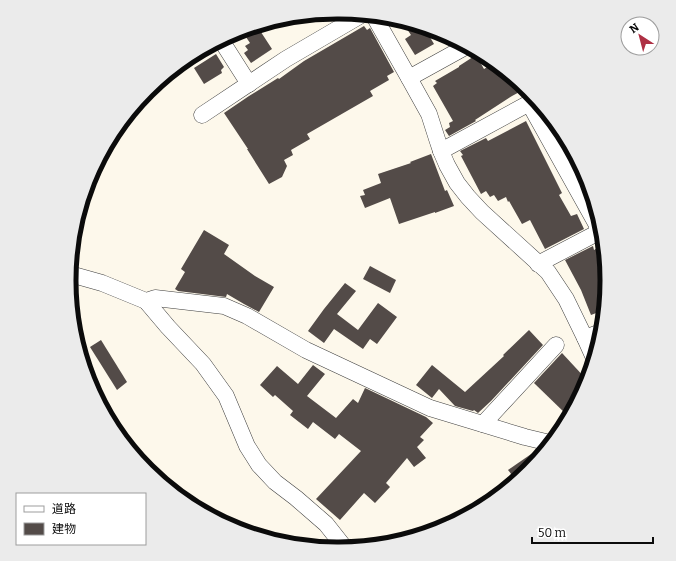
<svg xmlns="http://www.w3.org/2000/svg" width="676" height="561" font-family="Bitter,'Noto Sans JP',serif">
<rect width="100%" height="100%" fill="#fdf8eb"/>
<g fill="#534b48">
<path d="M401,20L424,27L434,44L415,55L405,39L411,35Z"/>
<path d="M257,26L272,49L251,63L244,53L248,50L245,46L250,43L244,34Z"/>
<path d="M364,26L367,30L370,28L394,72L387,76L389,80L370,91L373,96L307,134L310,139L291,150L293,155L284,160L287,166L282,177L269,184L247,149H248L224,113L249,96L278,78L279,79L304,61Z"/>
<path d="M216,54L224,67L221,70L222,73L204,84L194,68Z"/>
<path d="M476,55L484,69L494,63L525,89L512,96L475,120L476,121L449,136L445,130L450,127L449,123L453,121L433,86L437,83L435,81L459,67V66Z"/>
<path d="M526,121L562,193L559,195L571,216L577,214L584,229L545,249L530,220L522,224L509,201L508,202L506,197L498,201L494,195L490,197L486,191L481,194L461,156L463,155L460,151L486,138L488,141Z"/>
<path d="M431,154L445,191L447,190L454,206L435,213V212L399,224L390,198L365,208L360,196L365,195L363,190L381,183L378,174L411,163L410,162Z"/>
<path d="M204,230L229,245L224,254L255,276L274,287L259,312L244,304L227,294L226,297L178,291L175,289L185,272L181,269Z"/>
<path d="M603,245L606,280L604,310L591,315L581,290L565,260L593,246L594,250Z"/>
<path d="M370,266L396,280L390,293L363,279Z"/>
<path d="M345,283L356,291L337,314L358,330L378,303L397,317L377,344L370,339L363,349L334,329L324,343L308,331L324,309Z"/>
<path d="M529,330L543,345L491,401L478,413L474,410L473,411L455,406L439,389L432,398L416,385L432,365L465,392L504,356L503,355Z"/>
<path d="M101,340L127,382L117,390L90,347Z"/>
<path d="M562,353L587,380L586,383L568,416L534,383Z"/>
<path d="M313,365L325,374L307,396L336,418L353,399L358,403L365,388L426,417L433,423L420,437L424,440L417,447L426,458L414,467L407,458L386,483L390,487L375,503L364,493L340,520L316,499L361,451L339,434L335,439L313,422L308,429L290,415L293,411L275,395L273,397L260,385L277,366L298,384Z"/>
<path d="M537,450L544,451L528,471L516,480L508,470Z"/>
</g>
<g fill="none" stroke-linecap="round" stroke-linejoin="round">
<g stroke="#3e3e3e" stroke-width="17">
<g id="minor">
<path d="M374,16L409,78L429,114L437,139L441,151"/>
<path d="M221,40L249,84"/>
<path d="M409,78L467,46"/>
<path d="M535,100L441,151L447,165L457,183L468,197L482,212L548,272L566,299L585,338L594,358"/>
<path d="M529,103L597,225V233L538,264"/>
<path d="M202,115L286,59L363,14"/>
<path d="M70,274L102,283L146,301L155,298L224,306L247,316L306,350L430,408L525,437L550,443"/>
<path d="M146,301L168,327L203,364L226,396L247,446L259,465L275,482L296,498L326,524L345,548"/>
<path d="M585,338L601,332"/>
<path d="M483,424L556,345"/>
</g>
</g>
<use href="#minor" stroke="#fff" stroke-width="16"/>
</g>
<path d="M0 0H676V561H0ZM337 19H339A261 261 0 0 1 600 280V281A261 261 0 0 1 339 542H337A261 261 0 0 1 76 281V280A261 261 0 0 1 337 19Z" fill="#ebebeb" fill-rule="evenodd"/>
<path fill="none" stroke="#0b0b0b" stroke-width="5" d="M337 19H339A261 261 0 0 1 600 280V281A261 261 0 0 1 339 542H337A261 261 0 0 1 76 281V280A261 261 0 0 1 337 19Z"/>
<rect x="16" y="493" width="130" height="52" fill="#ffffff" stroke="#9d9d9d"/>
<rect x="24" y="506" width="20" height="6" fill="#ffffff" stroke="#9d9d9d"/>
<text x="52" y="513" font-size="12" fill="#0b0b0b">道路</text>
<rect x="24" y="523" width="20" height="12" fill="#534b48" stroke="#9d9d9d"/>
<text x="52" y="533" font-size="12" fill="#0b0b0b">建物</text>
<g transform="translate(640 36) rotate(324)"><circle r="19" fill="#ffffff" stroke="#9d9d9d"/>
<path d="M0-3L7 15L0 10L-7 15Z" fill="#ae3044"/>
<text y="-6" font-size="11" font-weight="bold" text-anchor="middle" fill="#0b0b0b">N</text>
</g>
<path d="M532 537v6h121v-6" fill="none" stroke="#0b0b0b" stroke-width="2"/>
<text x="538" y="537" font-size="12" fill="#0b0b0b" stroke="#ffffff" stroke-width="3" paint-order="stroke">50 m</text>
</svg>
